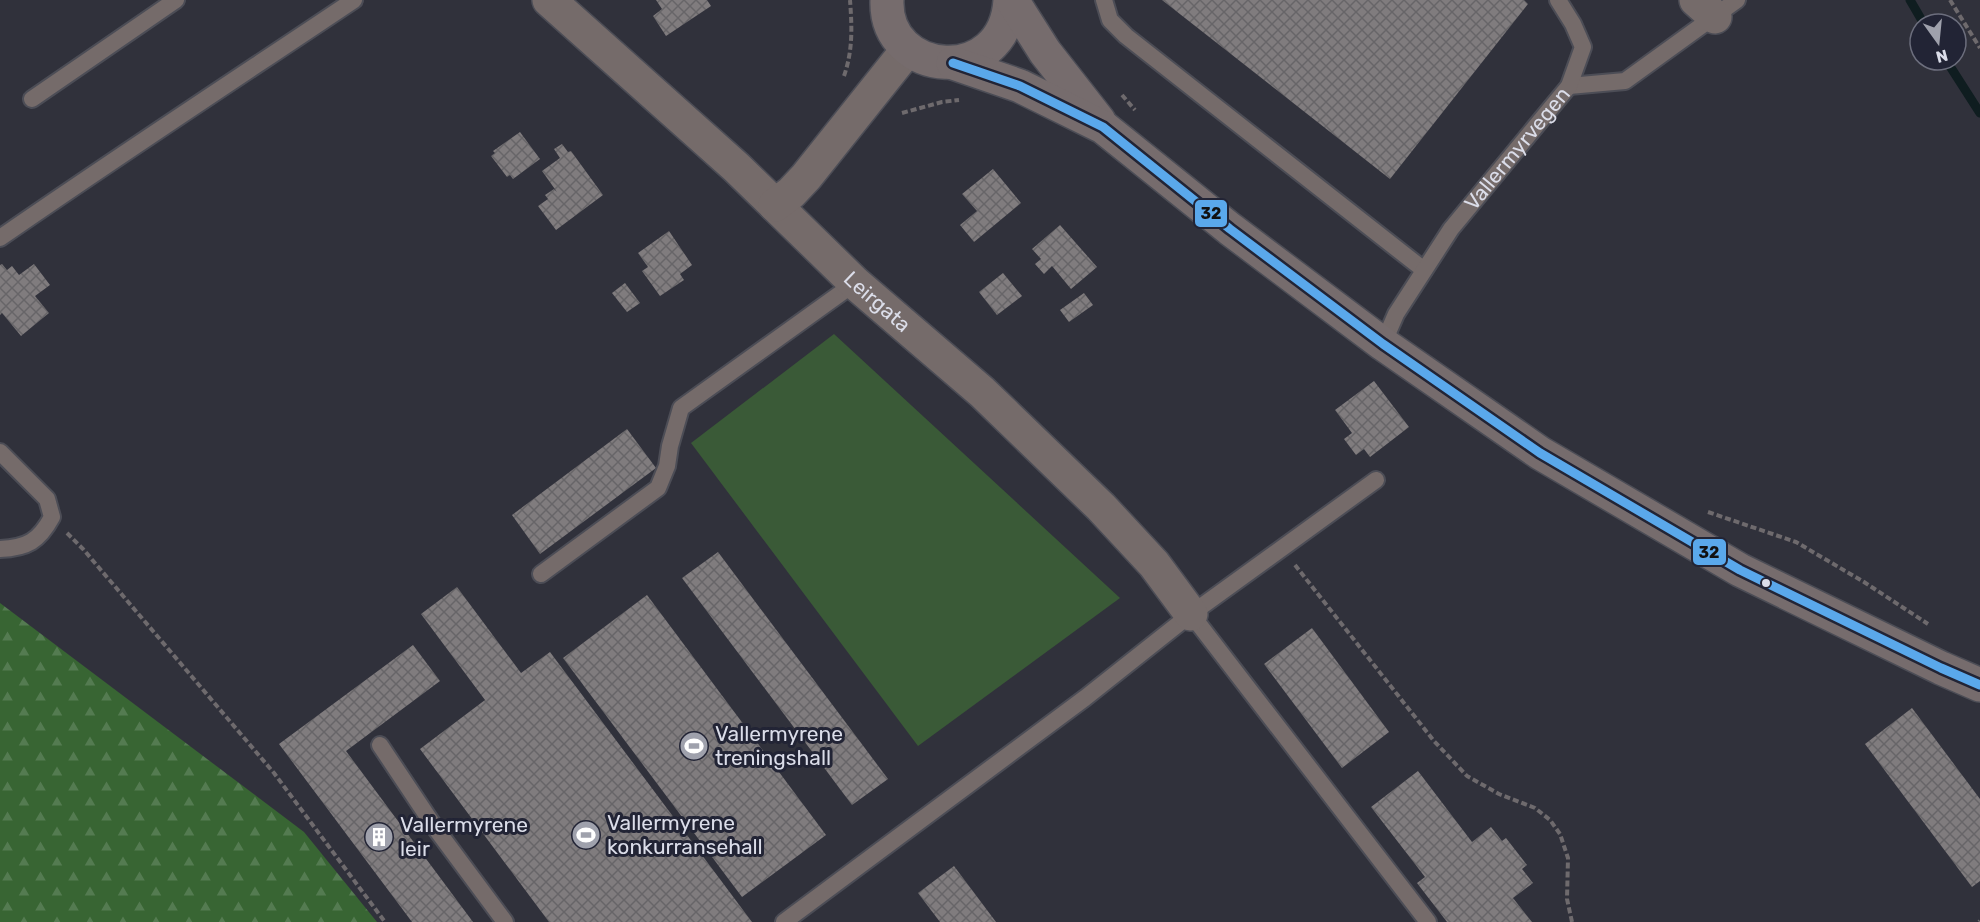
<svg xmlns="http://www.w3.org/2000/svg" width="1980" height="922" font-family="Rubik,sans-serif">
<defs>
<pattern id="forest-firs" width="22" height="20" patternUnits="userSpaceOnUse" patternTransform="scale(1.5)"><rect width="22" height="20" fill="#386533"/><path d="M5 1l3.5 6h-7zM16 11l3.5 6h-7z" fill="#547b51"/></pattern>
<pattern id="building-cross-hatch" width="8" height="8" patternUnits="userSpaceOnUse" patternTransform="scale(1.5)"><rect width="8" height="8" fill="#807c7e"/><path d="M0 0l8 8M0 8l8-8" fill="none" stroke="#676568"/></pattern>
</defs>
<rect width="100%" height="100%" fill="#30313b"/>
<path fill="url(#forest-firs)" d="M0,603L304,832L377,922H0Z"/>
<path fill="#3a5a37" d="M834,334L1120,598L918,746L691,443Z"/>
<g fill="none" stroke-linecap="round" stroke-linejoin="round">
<g stroke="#0f1d20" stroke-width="9">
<path d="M1910,0L1924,24"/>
<path d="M1946,60L1980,113"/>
</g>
</g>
<g fill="url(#building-cross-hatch)">
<path d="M656,0H707L711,6L666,36L653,16L662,9Z"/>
<path d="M1162,0H1524L1528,4L1390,179Z"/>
<path d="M520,132L540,159L513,179L510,175L507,177L491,156L495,153L493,151Z"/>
<path d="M562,144L568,152L571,151L603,195L556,230L538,206L548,199L545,195L554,189L557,192L542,171L560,158L554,149Z"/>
<path d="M993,169L1021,203L974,242L960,225L977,211L962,194Z"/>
<path d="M1060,225L1097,267L1071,289L1052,266L1044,274L1035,264L1041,259L1032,249Z"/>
<path d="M669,231L692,265L680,274L684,280L660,296L642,271L648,267L638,253Z"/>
<path d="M2,264L7,270L12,266L19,275L34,264L50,285L35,296L49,313L21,336L2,313L0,315V265Z"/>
<path d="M1003,273L1022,296L997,315L979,292Z"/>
<path d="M625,283L640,303L627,312L612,293Z"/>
<path d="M1084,293L1093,305L1069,322L1060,310Z"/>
<path d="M1374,381L1409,427L1370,457L1364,449L1356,455L1344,439L1352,433L1335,410Z"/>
<path d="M627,429L656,468L540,554L512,515Z"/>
<path d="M718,552L888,779L852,805L682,578Z"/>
<path d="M457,587L521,673L550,652L752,922H549L420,749L485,700L421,614Z"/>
<path d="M647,595L826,835L742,897L563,658Z"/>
<path d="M1312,628L1389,732L1342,768L1264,664Z"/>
<path d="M413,645L440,681L346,751L473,922H412L279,744Z"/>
<path d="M1912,708L1980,799V881L1972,887L1865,744Z"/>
<path d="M1418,771L1472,842L1491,827L1502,841L1506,838L1527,865L1522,869L1533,883L1513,898L1532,922H1447L1417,883L1425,877L1371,807Z"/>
<path d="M954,866L996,922H940L918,893Z"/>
</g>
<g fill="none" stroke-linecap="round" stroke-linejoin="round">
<g stroke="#4c4d56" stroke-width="20">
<g id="lane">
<path d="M1104,0L1110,20L1126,36L1424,270"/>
<path d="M1569,86L1625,81L1737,0"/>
<path d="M32,99L176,0"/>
<path d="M0,238C117,157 236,79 354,0"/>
<path id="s1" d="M1383,344L1396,314L1451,229L1569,86L1583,47L1573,24L1558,0"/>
<path d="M0,452L47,499L52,517C39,541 27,548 0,549"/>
<path d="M541,574L658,488L667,466L670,446L681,408L855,283"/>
<path d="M1191,614L1428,922"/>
<path d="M380,745L436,829L505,922"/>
<path d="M784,922L1085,698L1191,614L1376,480"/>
</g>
</g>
<g stroke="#4c4d56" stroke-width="36">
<g id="street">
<path id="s2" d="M549,0L736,167L855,283L982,392L1101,507L1154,564L1191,614"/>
<path d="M1696,0L1715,17"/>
<path d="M775,205L791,193L806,177L908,49"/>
</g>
</g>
<g stroke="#4c4d56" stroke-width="36">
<g id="primary">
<path d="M887,0C884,78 1005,88 1010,0"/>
<path d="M1012,0L1045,52L1099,121"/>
<path d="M953,63L1020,86L1103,127L1230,229L1383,344L1540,453L1740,570L1941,668L1980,685"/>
</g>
</g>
<g stroke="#6e6a6d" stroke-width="4" stroke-dasharray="6 3" stroke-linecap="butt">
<path d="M1950,0L1980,48"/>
<path d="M844,76C853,50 852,27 850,0"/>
<path d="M1122,95L1135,110"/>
<path d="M902,113L942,102L959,100"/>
<path d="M1708,512L1796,542L1864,582L1928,624"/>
<path d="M67,533L83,549L274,773L385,922"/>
<path d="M1295,565L1434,741L1467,776L1499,794L1535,808L1550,820L1560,834L1568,858L1567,899L1572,922"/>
<path d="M1979,922L1980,921"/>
</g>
<use href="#lane" stroke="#756b6a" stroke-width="16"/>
<use href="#street" stroke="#756b6a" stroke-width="33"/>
<use href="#primary" stroke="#766c6d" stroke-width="33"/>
<g stroke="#222435" stroke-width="14">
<path id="bus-1" d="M953,63L1020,86L1103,127L1230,229L1383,344L1540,453L1740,570L1941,668L1980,685"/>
</g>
<use href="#bus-1" stroke="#5aa8eb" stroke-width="9"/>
</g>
<defs>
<g id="stadium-disc" transform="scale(1.5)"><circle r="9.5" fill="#9fa1ac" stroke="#222435"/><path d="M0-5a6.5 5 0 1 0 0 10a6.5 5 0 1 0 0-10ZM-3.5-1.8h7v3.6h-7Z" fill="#fff"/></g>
<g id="building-disc" transform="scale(1.5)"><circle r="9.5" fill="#9fa1ac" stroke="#222435"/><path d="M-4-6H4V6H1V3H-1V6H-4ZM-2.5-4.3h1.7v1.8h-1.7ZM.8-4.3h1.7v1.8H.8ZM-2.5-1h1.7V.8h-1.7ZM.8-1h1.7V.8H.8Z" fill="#fff"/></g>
</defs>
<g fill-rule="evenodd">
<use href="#stadium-disc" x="694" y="746"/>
<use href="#stadium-disc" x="586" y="835"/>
<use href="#building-disc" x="379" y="837"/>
</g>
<circle fill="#dbdde9" stroke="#222435" stroke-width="2" cx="1766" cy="583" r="5"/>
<g text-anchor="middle" stroke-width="6" stroke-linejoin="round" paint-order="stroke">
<g font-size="21" fill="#dbdde9" stroke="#222435">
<text dy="7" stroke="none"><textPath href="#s1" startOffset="238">Vallermyrvegen</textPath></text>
<text dy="7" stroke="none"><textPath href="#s2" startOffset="446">Leirgata</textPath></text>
</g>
<g font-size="21" fill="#dbdde9" stroke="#222435" text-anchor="start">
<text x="715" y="741">Vallermyrene<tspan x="715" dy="24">treningshall</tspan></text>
<text x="607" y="830">Vallermyrene<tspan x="607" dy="24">konkurransehall</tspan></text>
<text x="400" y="832">Vallermyrene<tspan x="400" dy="24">leir</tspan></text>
</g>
</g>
<g stroke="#222435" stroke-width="2">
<rect x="1194" y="199" width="34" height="29" rx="6" fill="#5aa8eb"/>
<rect x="1692" y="538" width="35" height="28" rx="6" fill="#5aa8eb"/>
</g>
<g font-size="16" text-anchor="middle" font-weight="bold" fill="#111">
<text x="1211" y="219">32</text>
<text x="1709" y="558">32</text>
</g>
<g transform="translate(1938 42) rotate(165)"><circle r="28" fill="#222435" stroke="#6c6e7d" stroke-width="1.5"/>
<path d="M0-4.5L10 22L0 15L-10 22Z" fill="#9fa1ac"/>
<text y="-9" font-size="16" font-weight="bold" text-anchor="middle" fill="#dbdde9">N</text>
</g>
</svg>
